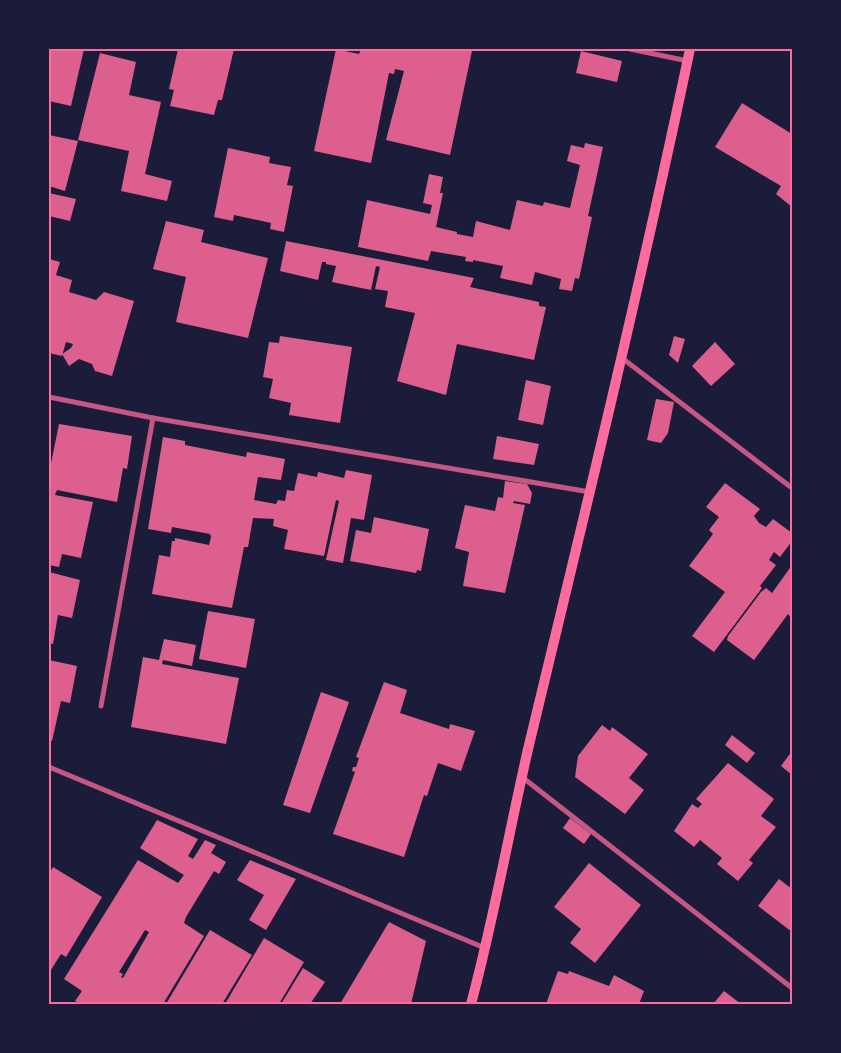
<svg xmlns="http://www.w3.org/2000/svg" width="841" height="1053" font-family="Cabin,sans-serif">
<rect width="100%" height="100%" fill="#1b1b3a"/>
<g fill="#dd5f8e" fill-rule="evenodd">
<path d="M49,49H84L71,106L49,101Z"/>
<path d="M178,49H234L222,100H218L214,115L170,106L174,90L169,89Z"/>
<path d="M336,49L359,54L361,49H462L472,51L450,155L386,140L404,71L395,69L394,74L389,73L371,163L314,151Z"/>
<path d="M581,51L622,61L617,82L576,73Z"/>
<path d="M100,53L136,62L129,95L161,102L145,174L172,181L167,201L121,191L129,151L78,140Z"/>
<path d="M742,103L792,134V207L776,194L781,186L715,147Z"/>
<path d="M49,135L78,141L65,191L49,186Z"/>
<path d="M585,143L603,147L588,216L592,217L579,279L575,278L572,291L559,289L561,279L535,272L532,285L500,278L503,266L473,260V262L465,261L466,257L431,251L428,261L358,247L367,200L430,214L432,205L423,203L429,174L443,177L440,193H443L436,227L457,232V234L473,237L476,221L510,230L517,200L543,206L544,202L570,208L580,165L567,161L571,145L584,148Z"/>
<path d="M228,148L270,157L269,163L291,167L287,185L293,186L284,232L270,229L271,223L234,215L233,221L214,217Z"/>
<path d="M49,193L76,199L70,221L49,216Z"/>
<path d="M166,221L204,230L201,242L268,258L248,338L176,322L186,277L153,269Z"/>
<path d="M286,241L474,278L470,287L539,302V306L546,307L534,360L457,344L446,395L397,381L415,313L385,307L388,291L375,289L380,267L376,266L371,290L332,282L336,266L326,264V262H322L318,280L280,271Z"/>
<path d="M49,259L60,262L56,275L72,280L69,292L96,300L104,292L134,301L112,376L95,371L92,364L79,359L69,366L62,354L71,348L73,344L66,342L62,356L49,353Z"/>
<path d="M280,336L352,347L340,423L289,415L291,403L269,398L273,379L263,377L269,342L279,343Z"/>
<path d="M674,336L685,339L678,363L669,355Z"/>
<path d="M715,342L735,364L711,386L692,366Z"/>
<path d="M526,380L551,386L543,425L518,420Z"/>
<path d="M656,399L674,402L668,433L661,443L647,440Z"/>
<path d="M59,424L132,436L127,469L123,468L117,502L57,490L55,495L93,502L81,558L62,554L59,567L49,565V473Z"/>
<path d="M497,436L539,444L534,465L493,459Z"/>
<path d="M163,437L185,441V445L246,457L247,452L285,459L281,480L258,477L254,500L276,504L278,500L285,501L287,490L294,491L298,473L317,477L318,472L344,478L346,470L372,475L364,520L351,518L343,563L326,560L339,501L336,500L324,556L284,549L288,530L273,526L274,519L253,518L248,547H244L232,608L152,594L159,555L170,557L172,541H175V538L209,545L211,537L210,534L172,527L171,533L148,529Z"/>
<path d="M505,481L527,484L532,493L530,504L514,501L513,503L525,505L505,593L463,586L469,552L455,548L465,505L495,511L498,497L503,498Z"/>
<path d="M725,483L760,509L754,516L759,523L766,527L773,519L792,533V541L780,557L774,552L769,560L776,565L760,586L762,588L714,652L692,636L725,592L689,566L713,534L709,530L719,517L706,507Z"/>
<path d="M374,517L429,529L421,571L417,570L416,573L350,561L356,530L371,533Z"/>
<path d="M792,565V619L788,614L754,660L727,640L728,636L761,592L766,588L772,593Z"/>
<path d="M49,572L80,580L72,618L58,615L53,644L49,643Z"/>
<path d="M208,611L255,619L246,668L199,659Z"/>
<path d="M164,639L196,645L192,666L163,660L162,664L239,678L226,744L131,727L143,657L159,660Z"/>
<path d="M49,660L77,666L70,703L61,701L52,741L49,740Z"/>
<path d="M384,682L407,690L400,713L449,729L450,724L475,731L461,771L438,763L427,796L424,795L404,857L333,834L355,772L352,771L353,767H356L359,758L356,757Z"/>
<path d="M321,692L349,702L310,813L283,805Z"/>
<path d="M602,725L610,731L612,727L648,754L629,778L644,790L625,814L575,777L578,756Z"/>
<path d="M732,735L755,753L747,763L725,745Z"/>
<path d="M792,751V775L781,766Z"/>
<path d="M728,763L774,799L761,816L776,827L749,860L753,863L738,881L717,864L722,858L700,840L694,847L674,831L692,804L698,808L702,804L696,799Z"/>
<path d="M570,818L591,834L584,844L563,828Z"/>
<path d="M157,820L198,839L188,856L193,859L205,840L216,845L211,853L226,862L219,874L214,871L186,917L184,923L204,936L163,1004H82L75,1001L82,991L64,979L138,860L178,883L184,875L140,848ZM145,930L149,932L123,978L121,977L123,974L119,972Z"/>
<path d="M250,860L296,879L266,930L249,920L264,895L237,880Z"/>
<path d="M589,863L641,905L595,963L570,943L581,929L554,907Z"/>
<path d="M53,867L102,897L66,957L61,954L49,973V874Z"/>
<path d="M779,879L792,889V932L758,906Z"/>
<path d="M389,922L426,941L411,1004H340Z"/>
<path d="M210,930L252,955L222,1004H166Z"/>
<path d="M264,938L304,962L279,1004H225Z"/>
<path d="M303,968L325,982L310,1004H281Z"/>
<path d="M558,971L568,974L569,971L609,986L614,975L644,991L639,1004H546Z"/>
<path d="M724,991L741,1004H713Z"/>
</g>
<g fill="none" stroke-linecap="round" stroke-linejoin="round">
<g stroke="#c65784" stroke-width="5">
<path d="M630,49L688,61"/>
<path d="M622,358L792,488"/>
<path d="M49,397L153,418L590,492"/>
<path d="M101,706L153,418"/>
<path d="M49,767L485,948"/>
<path d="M522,777L792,988"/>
</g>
<path stroke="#ff6b9d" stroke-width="10" d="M471,1004C494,919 509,831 529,745C585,513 641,282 690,49"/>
</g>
<rect width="841" height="1053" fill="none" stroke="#1b1b3a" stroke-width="100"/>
<rect x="50" y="50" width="741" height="953" fill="none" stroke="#ff6b9d" stroke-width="2"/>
</svg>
